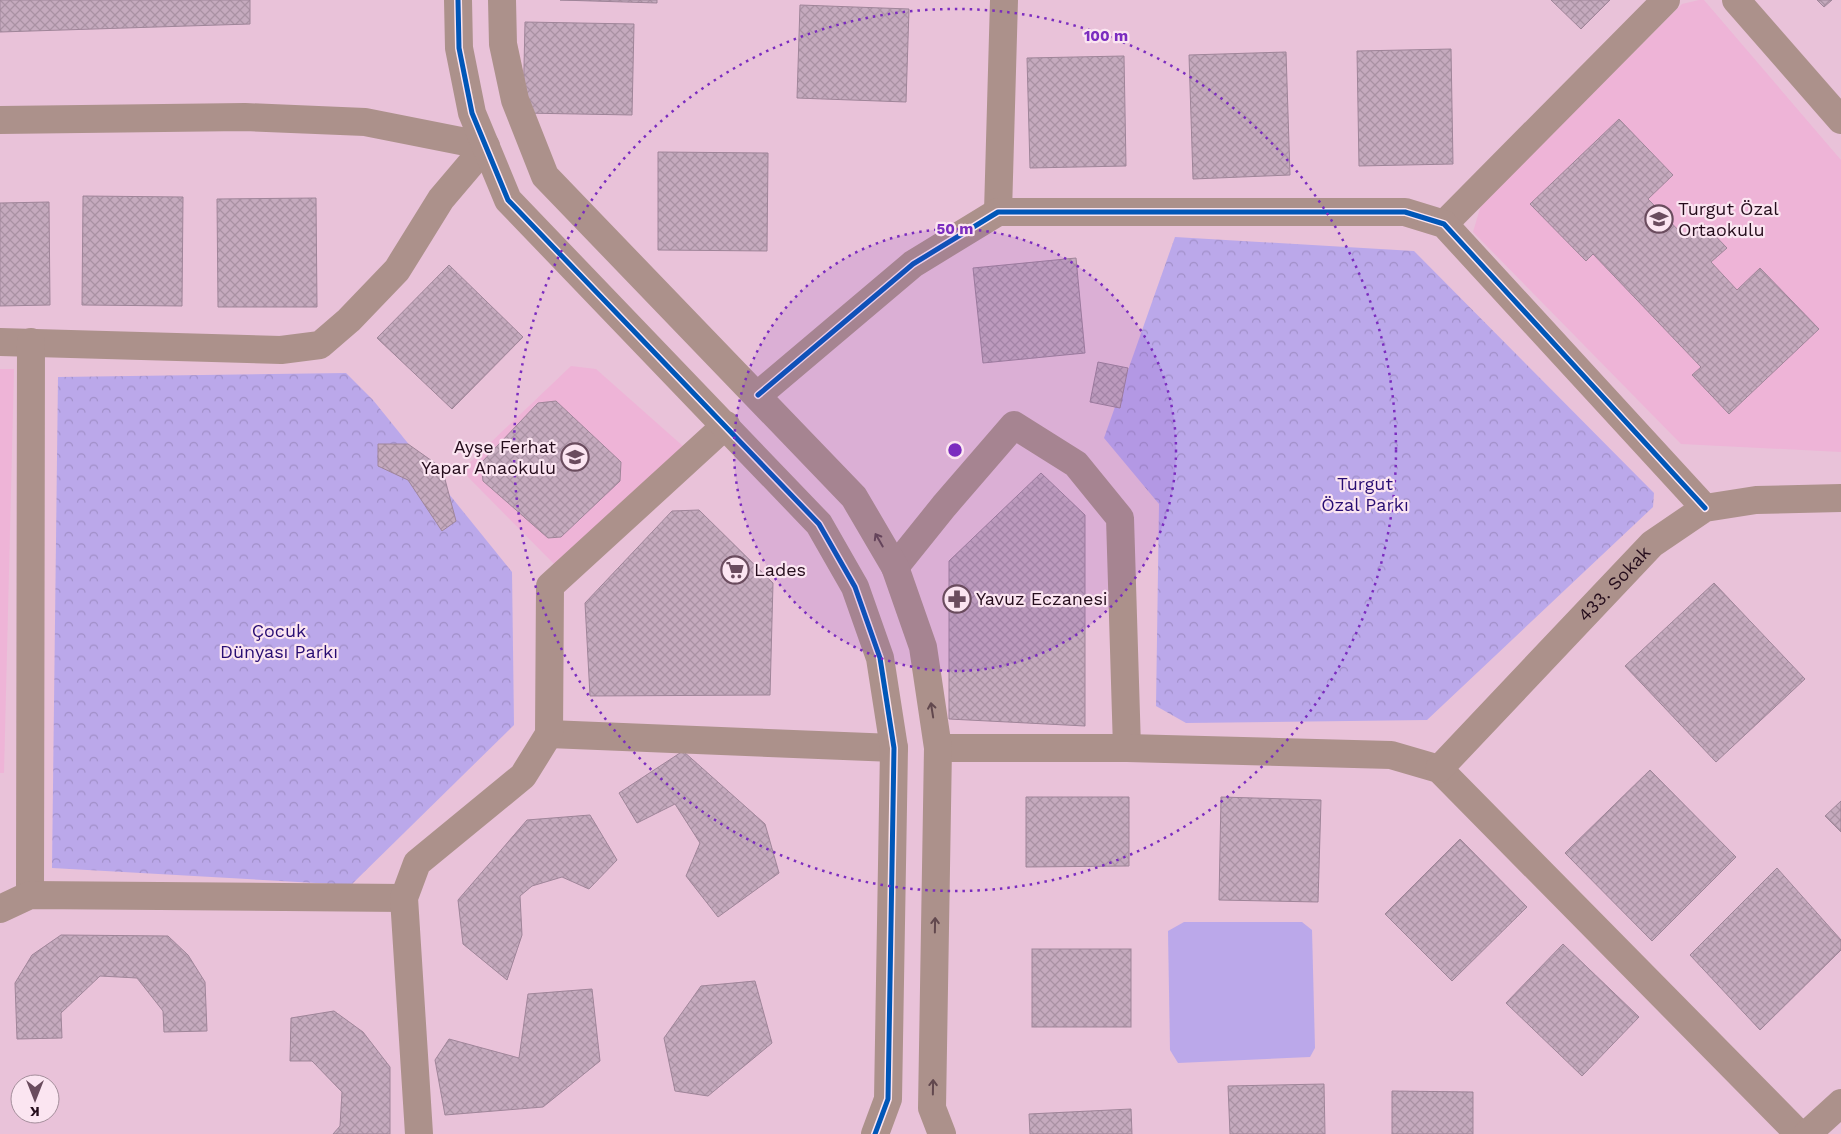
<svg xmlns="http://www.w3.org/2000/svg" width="1841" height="1134" font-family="'Work Sans',sans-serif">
<defs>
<pattern id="park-crowns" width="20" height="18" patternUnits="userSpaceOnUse" patternTransform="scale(1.25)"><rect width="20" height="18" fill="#bba8ea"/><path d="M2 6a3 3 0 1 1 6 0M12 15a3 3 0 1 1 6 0" fill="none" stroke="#a18fc8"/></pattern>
<pattern id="building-cross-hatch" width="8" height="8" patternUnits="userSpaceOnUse" patternTransform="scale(1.25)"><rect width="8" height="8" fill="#c5aabe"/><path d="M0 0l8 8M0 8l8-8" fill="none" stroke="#a991a3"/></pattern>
</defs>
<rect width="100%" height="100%" fill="#e9c2d9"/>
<g fill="#eeb4d7">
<path d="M1699,0H1704L1841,160V452L1681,444L1473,232L1481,205L1682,4Z"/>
<path d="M571,366L596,369L684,447L554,564L468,477L466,466Z"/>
<path d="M0,369H14L4,773H0Z"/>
</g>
<path fill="#bba8ea" d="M1184,922H1302L1312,930L1315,1048L1310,1057L1178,1063L1170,1050L1168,931Z"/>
<g fill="url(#park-crowns)">
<path d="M1175,237L1414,251L1654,493L1653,507L1427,720L1186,723L1156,706L1159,504L1104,438Z"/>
<path d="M346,373L373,400L512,572L514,725L351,885L52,868L58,377Z"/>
</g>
<g fill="url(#building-cross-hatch)" stroke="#9f8599">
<path d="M0,0H250V24L0,32Z"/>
<path d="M560,0H657V3Z"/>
<path d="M1551,0H1610L1581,29Z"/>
<path d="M1817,0H1832L1824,7Z"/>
<path d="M800,5L909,9L906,102L797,98Z"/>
<path d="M525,22L634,24L632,115L523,113Z"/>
<path d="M1451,49L1453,164L1359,166L1357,51Z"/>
<path d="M1286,52L1290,175L1193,179L1189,55Z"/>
<path d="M1124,56L1126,166L1030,168L1027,58Z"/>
<path d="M1619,119L1673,175L1648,199L1687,239L1703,223L1727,248L1711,262L1737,290L1760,268L1819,329L1729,414L1692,375L1701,367L1593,254L1586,261L1530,204Z"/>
<path d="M658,152L768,153L767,251L658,250Z"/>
<path d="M83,196L183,197L182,306L82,305Z"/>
<path d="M316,198L317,307H218L217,199Z"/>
<path d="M49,202L50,305L0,306V203Z"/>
<path d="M1076,258L1085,353L983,363L973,268Z"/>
<path d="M449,265L523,337L452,409L377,338Z"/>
<path d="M1098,362L1128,368L1120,408L1090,402Z"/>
<path d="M556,401L621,462L620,481L561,537L548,538L483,481L481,463L538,403Z"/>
<path d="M378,444H408L442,468L456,521L442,531L408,480L378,466Z"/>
<path d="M1041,473L1085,515V726L949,719V561Z"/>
<path d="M699,510L773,583L770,695L590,696L585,603L672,511Z"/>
<path d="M1714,583L1805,679L1716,762L1625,666Z"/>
<path d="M683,751L765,824L779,873L718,917L686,876L700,843L675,804L637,823L619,793Z"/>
<path d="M1650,770L1736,857L1652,941L1565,853Z"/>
<path d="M1026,797H1129V866L1026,867Z"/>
<path d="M1221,797L1321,800L1318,902L1219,900Z"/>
<path d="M1841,801V832L1825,816Z"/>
<path d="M590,815L617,860L589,889L562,877L532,886L520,896L522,935L507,980L463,944L458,900L527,820Z"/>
<path d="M1460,839L1527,907L1452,981L1385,914Z"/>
<path d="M1777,868L1841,940V950L1760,1030L1690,955Z"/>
<path d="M61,935L168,936L188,955L205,982L207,1031L164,1032L163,1011L137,978L100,976L61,1013L62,1038L17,1039L15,983L32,955Z"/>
<path d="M1563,944L1639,1017L1582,1076L1506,1003Z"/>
<rect x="1032" y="949" width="99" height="78"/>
<path d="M755,981L772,1043L708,1096L675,1091L664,1038L701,986Z"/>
<path d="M592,989L600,1061L543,1107L445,1115L435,1060L449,1039L519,1058L528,994Z"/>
<path d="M334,1011L363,1032L390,1067V1134H333L340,1126L342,1092L312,1061H290L291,1018Z"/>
<path d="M1324,1084L1325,1134H1230L1228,1086Z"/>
<path d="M1392,1091L1473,1092V1134H1392Z"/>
<path d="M1131,1109L1132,1134H1030L1029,1114Z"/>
</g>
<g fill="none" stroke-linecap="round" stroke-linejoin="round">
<g stroke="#ac918b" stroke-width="28">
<path d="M1736,0L1841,120"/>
<path d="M0,120L245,117L365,122L486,146L441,199L397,270L349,320L320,345L281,350L0,342"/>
<path d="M998,212L1004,0"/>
<path d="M1444,224L1666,0"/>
<path d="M758,395L913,264L998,212H1405L1444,224L1705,508"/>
<path d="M895,567L944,506L1014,425L1076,464L1120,518L1127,748"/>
<path d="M549,734L894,748"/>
<path d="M938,748H1127L1391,755L1439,769L1799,1134"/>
<path id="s1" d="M1439,769L1652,544L1705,508L1756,500L1841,498"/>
<path d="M30,895L31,342"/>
<path d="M0,909L30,895L404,898"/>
<path d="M419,1134L404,898L417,863L523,776L549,734L550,586L726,425"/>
<path d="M1807,1134L1841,1103"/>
</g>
<g stroke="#ac918b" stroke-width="28">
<path d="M458,0L459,48L472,113L508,200L819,524L855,587L880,658L894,748L888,1099L875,1134"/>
<path d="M502,0L503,44L515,100L545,176L854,497L895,567L923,647L938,748L932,1108L942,1134"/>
</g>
<g stroke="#fbe5f1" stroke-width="8">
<g id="cycleway">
<path d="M458,0L459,48L472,113L508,200L819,524L855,587L880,658L894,748L888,1099L875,1134"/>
<path d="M758,395L913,264L998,212H1405L1444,224L1705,508"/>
</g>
</g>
<use href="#cycleway" stroke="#0057b8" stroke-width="5"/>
</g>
<defs><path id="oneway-shaft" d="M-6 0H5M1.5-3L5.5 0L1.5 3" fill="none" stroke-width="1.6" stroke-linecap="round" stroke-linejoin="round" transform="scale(1.25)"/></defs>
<g stroke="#62484e">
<use href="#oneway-shaft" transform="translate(879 540) rotate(-120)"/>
<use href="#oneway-shaft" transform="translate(932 710) rotate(-99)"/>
<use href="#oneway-shaft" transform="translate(935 925) rotate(-89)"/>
<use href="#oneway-shaft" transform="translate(933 1087) rotate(-89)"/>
</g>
<circle cx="955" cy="450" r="221" fill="#7b2cbf" fill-opacity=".12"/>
<g fill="none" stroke="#7b2cbf" stroke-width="2.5" stroke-dasharray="2.5 5">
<circle cx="955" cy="450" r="221"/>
<circle cx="955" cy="450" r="441"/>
</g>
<defs>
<g id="school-ring" transform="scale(1.4375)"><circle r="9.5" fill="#fbe5f1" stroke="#6a4c5e" stroke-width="1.5"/><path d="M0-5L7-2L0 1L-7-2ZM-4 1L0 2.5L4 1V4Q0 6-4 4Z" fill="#6a4c5e"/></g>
<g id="supermarket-ring" transform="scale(1.4375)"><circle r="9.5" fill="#fbe5f1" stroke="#6a4c5e" stroke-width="1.5"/><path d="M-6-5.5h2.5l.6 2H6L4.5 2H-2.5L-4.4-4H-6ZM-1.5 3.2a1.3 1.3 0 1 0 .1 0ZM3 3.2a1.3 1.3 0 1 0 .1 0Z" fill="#6a4c5e"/></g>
<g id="pharmacy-ring" transform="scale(1.4375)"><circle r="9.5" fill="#fbe5f1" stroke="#6a4c5e" stroke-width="1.5"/><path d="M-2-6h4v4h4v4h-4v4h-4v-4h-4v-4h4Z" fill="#6a4c5e"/></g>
</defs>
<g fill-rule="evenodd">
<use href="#school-ring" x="1659" y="219"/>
<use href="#school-ring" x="575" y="457"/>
<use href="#supermarket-ring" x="735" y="570"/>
<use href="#pharmacy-ring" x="957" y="599"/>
</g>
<g text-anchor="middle" stroke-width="4.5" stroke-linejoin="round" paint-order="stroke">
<g font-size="18" fill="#250d1c" stroke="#fbe5f1" text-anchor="start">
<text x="1678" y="215">Turgut Özal<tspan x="1678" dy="21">Ortaokulu</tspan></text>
<text x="556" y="453" text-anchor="end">Ayşe Ferhat<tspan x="556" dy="21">Yapar Anaokulu</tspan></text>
<text x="754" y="576">Lades</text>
<text x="976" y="605">Yavuz Eczanesi</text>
</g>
<g font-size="18" fill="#280d72" stroke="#fbe5f1">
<text x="1365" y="490">Turgut<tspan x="1365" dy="21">Özal Parkı</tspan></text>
<text x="279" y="637">Çocuk<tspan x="279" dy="21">Dünyası Parkı</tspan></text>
</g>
<g font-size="18" fill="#250d1c" stroke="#fbe5f1">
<text dy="6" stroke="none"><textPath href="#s1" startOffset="255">433. Sokak</textPath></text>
</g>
</g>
<circle cx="955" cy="450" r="8" fill="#7b2cbf" stroke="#fbe5f1" stroke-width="2.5"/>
<g font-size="15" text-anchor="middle" font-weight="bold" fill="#7b2cbf" stroke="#fbe5f1" stroke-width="4.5" stroke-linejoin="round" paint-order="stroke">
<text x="1106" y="41">100 m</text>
<text x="955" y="234">50 m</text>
</g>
<g transform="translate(35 1099) rotate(180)"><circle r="24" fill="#fbe5f1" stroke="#a58f9c"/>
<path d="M0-4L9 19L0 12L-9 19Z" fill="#6a4c5e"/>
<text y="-8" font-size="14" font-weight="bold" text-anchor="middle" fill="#250d1c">K</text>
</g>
</svg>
